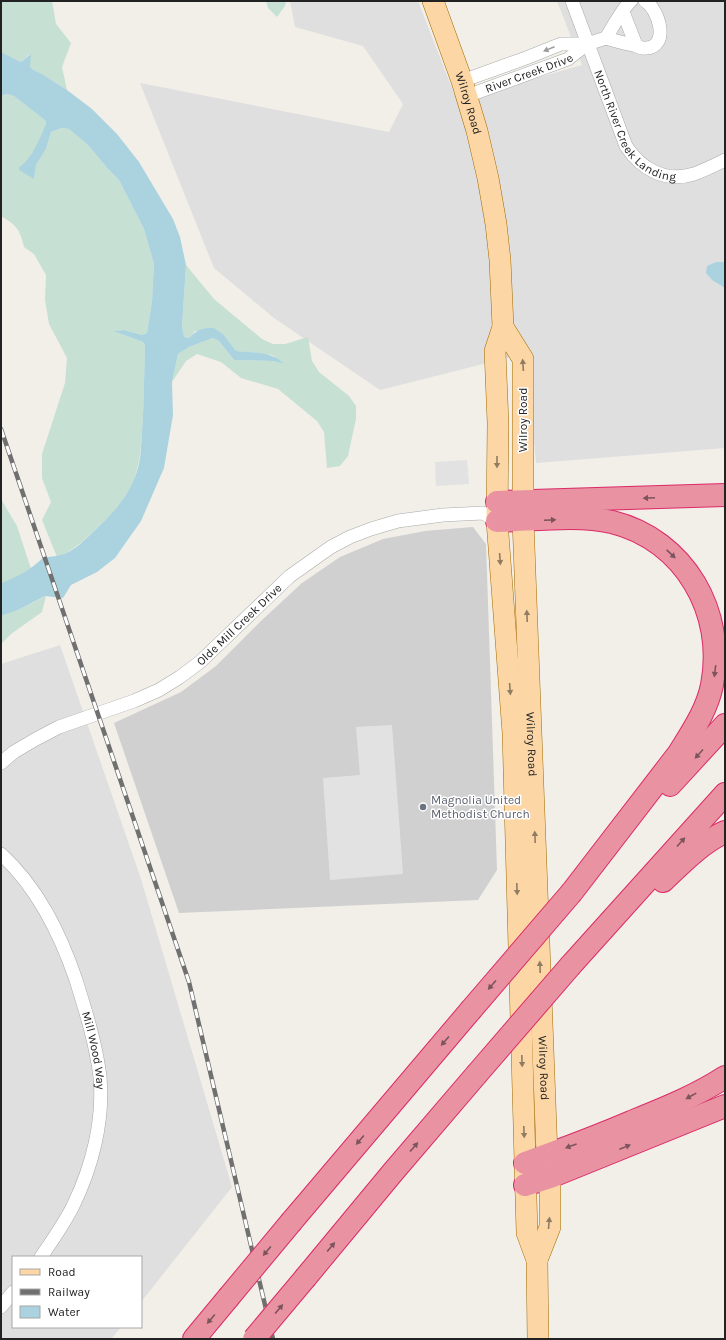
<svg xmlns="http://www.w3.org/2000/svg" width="726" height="1340" font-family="Karla,sans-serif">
<rect width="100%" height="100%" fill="#f2efe9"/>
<g fill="#e0dfdf">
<path d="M290,1H418L457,101L582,65L557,1H725V448L536,463L527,353L380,390L274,318L214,268L140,83L389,132L403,104L363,46L295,27Z"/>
<path d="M60,645L141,879L232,1187L141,1302V1257H13V1327H121L111,1339H1V664Z"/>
</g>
<path fill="#d0d0d0" d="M473,527L486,544L497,870L478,900L179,913L114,723L181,692L216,666L262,620L302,583L340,557L383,539L425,531Z"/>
<g fill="#c6e0d4">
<path d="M1,1H52L56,24L71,43L62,67L67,90L42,74L32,69L30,66V54L21,62L1,52Z"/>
<path d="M266,1H286L285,6L277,17L268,8Z"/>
<path d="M7,94L14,96L46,121V124C39,139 34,158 19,167L34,179L36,165L46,149L51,132L62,128L69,129L88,145L108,169L119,180L144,229L154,264L152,301L147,333L142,335L124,330L116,331L143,342L145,346C144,374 144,402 142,431C141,447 140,463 134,479C127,498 111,515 96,529C84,540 72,552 57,557L42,520L51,502L42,478V454L65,383L67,358L49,324L45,300L46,275L34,254L24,247C20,229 16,225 1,216V96Z"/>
<path d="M186,265L214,299L262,339L273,344H285L308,337L312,361L319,372L349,396L356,406V419L348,456L340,466L327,468L324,432L317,421L278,389L241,378L221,362L197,354L186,361L172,382L178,354L189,347L213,338L219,341L234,360L274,361L283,363L272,355L236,351L224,335L195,331L189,338L184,337L182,327Z"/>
<path d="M1,499L17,526L31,569L14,579L1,583Z"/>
<path d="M46,596L42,612L11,634L1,644V616L18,610Z"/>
</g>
<g fill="#e2e2e2">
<path d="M467,460L469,484L436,486L435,462Z"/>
<path d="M392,725L403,874L330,880L323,778L360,775L356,727Z"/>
</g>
<g fill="#aad3df">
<path d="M1,52L21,62L31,54L30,66L32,69L42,74L67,90L92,109L117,134L139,162L173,219L180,237L186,265L182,327L184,337L189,338C197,329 203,328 214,328L224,335L236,351C252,353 273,351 284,364L274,361L234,360L219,341L213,338L189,347L178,354L172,382L173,415L164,468L141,521L115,558L97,572L71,585L63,598L45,596L18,610L1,616V583C18,577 30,570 44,557C68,557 76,548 93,532C109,517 126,500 134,479C141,464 141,448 142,431C144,403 144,374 145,346L143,342L114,331L124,330L142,335L147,333L152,301L154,264L144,229L119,180L108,169L88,145L69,129L62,128L51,132L46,149L36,165L34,179L19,170V167C33,158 39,139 46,124V121L14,96L7,94L1,96Z"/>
<path d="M716,262H725V288L712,280L706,273L707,266Z"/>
</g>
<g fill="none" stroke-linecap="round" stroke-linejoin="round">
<g stroke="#a9a9a9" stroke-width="14">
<g id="minor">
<path id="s1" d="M572,1L626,146C641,169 665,183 694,174C705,170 715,165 725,160"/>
<path d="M623,12L636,45"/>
<path d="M606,38C615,41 624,43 633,45C638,46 641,49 646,48C670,47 659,9 645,1"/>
<path d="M606,38C611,30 624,6 631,1"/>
<path d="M462,81L526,58L561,44H587L606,38"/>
<path id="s2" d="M467,96L568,59L587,44"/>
<path id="s3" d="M1,763L14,752L36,739L59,727L134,701L159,690L180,677L200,662L290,576L331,547L350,537L371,529L398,521L443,515L483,513L497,521"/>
<path id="s4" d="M1,854C38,888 60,933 76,980C86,1012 96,1044 100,1077C104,1121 92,1167 73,1206C64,1224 52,1241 41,1257"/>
<path d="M1,1307L13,1292"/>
</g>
</g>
<g stroke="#a06b00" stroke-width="22">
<g id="primary">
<path id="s5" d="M433,1L462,81L477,131L488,178L496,224L500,260L503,327L495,351L498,423L497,521L513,733L527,1233L537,1260L538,1339"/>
<path id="s6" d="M503,327L523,359V520L547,1155L550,1177V1227L537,1260"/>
</g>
</g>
<g stroke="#dc2a67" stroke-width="24">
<g id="motorway">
<path d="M497,502L725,495"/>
<path d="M497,521C533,520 579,514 612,522C685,540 726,613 712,685C707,710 692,732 679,753L572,892"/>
<path d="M670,785L725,725"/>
<path d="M663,881C682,863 701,843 725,832"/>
<path d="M571,965L725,794"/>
<path d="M525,1163C561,1150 596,1137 631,1122C663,1109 696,1096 725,1077"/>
<path d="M525,1185L550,1177L725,1106"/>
<path d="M292,1221L470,1011"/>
<path d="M306,1277L393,1172L476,1075"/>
<path d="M194,1339L228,1298"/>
</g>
</g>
<use href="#minor" stroke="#fff" stroke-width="13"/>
<use href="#primary" stroke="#fcd6a4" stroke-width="21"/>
<use href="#motorway" stroke="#e892a2" stroke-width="22"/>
<g stroke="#707070" stroke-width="4.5">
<path id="rail" d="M1,429L189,982L273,1339"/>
</g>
<use href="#rail" stroke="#fff" stroke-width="3" stroke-dasharray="9" stroke-linecap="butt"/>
<g stroke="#dc2a67" stroke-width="24" stroke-linecap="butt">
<g id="motorway-bridge">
<path d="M470,1011L572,892"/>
<path d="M476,1075L571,965"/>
<path d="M228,1298L292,1221"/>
<path d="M254,1339L306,1277"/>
</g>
</g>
<use href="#motorway-bridge" stroke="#e892a2" stroke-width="22"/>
</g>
<defs><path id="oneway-solid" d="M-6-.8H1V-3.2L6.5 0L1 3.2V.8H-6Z"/></defs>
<use fill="#9c9c9c" href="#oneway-solid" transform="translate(549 49) rotate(158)"/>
<g fill="#8f7c63">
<use href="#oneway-solid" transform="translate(523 365) rotate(-94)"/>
<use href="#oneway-solid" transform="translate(497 462) rotate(90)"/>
<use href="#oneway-solid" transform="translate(500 559) rotate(86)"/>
<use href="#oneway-solid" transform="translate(527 616) rotate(-92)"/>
<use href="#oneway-solid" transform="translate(510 689) rotate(86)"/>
<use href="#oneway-solid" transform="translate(535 837) rotate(-92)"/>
<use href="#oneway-solid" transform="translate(517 889) rotate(88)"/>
<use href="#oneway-solid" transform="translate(540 967) rotate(-92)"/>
<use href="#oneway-solid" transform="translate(522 1061) rotate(88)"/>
<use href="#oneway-solid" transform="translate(524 1132) rotate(88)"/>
<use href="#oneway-solid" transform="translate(549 1223) rotate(-85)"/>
</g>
<g fill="#7b545c">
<use href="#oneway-solid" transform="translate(649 498) rotate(178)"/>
<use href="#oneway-solid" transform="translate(550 520) rotate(-2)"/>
<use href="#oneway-solid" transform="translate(671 554) rotate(43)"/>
<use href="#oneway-solid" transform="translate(715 671) rotate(97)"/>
<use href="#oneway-solid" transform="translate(699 754) rotate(132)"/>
<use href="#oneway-solid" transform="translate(681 842) rotate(-48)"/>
<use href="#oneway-solid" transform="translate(492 985) rotate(131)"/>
<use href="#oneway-solid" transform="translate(445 1041) rotate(131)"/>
<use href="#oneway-solid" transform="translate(691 1096) rotate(151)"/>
<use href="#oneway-solid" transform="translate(360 1140) rotate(130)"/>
<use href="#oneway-solid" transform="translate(571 1146) rotate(160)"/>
<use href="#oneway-solid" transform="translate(414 1147) rotate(-49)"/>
<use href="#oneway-solid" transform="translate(625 1147) rotate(-22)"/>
<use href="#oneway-solid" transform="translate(331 1247) rotate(-50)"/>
<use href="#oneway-solid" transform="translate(267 1251) rotate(130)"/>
<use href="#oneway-solid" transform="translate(279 1309) rotate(-50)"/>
<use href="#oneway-solid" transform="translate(211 1319) rotate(130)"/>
</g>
<circle fill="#6b7280" stroke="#fff" stroke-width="1.5" cx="423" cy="807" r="4"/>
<g text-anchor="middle" stroke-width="3" stroke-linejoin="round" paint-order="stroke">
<g font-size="12" fill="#222" stroke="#fff">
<text dy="4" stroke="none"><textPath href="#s2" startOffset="66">River Creek Drive</textPath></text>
<text dy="4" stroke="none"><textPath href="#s5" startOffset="108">Wilroy Road</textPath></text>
<text dy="4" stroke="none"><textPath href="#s1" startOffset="145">North River Creek Landing</textPath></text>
<text transform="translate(523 420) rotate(-90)" y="4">Wilroy Road</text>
<text dy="4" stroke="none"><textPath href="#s3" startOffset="279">Olde Mill Creek Drive</textPath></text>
<text dy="4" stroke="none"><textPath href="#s6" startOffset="423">Wilroy Road</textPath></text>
<text dy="4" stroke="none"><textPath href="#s4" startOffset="221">Mill Wood Way</textPath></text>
<text dy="4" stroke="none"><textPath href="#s6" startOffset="747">Wilroy Road</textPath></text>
</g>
<g font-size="12" fill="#5b616d" stroke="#fff" text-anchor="start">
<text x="431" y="804">Magnolia United<tspan x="431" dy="14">Methodist Church</tspan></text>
</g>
</g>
<rect width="726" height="1340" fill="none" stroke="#222222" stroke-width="4"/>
<rect x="12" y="1256" width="130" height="72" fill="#ffffff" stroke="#a7a7a7"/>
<rect x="20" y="1269" width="20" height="6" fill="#fcd6a4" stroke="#a7a7a7"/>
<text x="48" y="1276" font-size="12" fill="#222222">Road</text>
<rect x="20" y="1289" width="20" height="6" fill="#707070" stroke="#a7a7a7"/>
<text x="48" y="1296" font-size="12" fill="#222222">Railway</text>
<rect x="20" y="1306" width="20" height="12" fill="#aad3df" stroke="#a7a7a7"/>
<text x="48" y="1316" font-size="12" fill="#222222">Water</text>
</svg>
